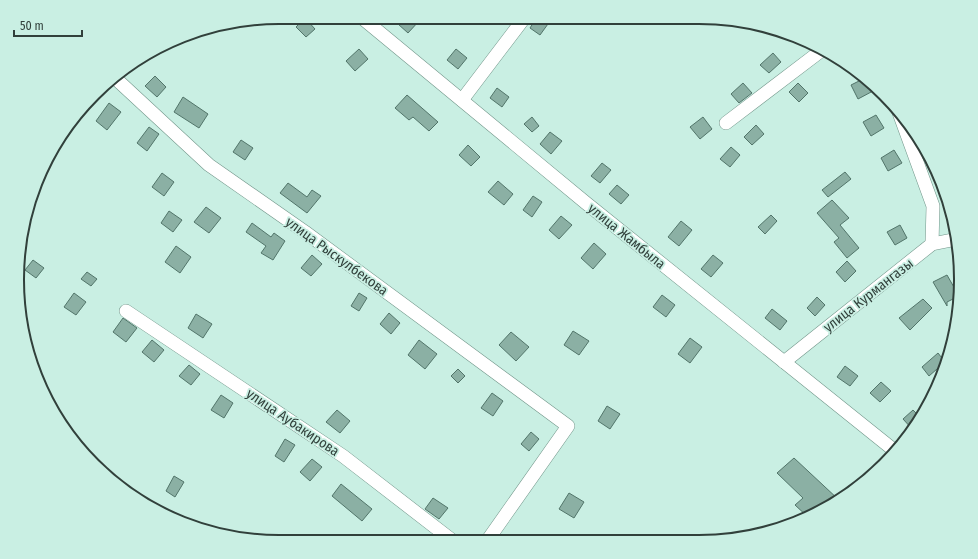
<svg xmlns="http://www.w3.org/2000/svg" width="978" height="559" font-family="'Fira Sans Condensed',sans-serif">
<rect width="100%" height="100%" fill="#c9efe3"/>
<g fill="#8bb0a4" stroke="#52756a">
<path d="M404,17H414L419,21L408,33L398,24Z"/>
<path d="M537,17H553L540,35L530,28Z"/>
<path d="M305,18L315,29L306,37L296,27Z"/>
<path d="M359,49L368,59L355,71L346,61Z"/>
<path d="M456,49L467,58L458,69L447,60Z"/>
<path d="M773,53L781,62L769,73L760,65Z"/>
<path d="M155,76L166,87L157,97L145,86Z"/>
<path d="M865,78L873,91L858,99L851,85Z"/>
<path d="M743,83L752,93L739,103L731,94Z"/>
<path d="M798,83L808,93L799,102L789,92Z"/>
<path d="M497,88L509,97L502,107L490,98Z"/>
<path d="M407,95L438,122L429,131L413,117L409,120L395,108Z"/>
<path d="M183,97L208,114L199,128L174,112Z"/>
<path d="M109,103L121,112L107,130L96,121Z"/>
<path d="M876,115L884,128L871,136L863,122Z"/>
<path d="M532,117L539,126L532,132L524,124Z"/>
<path d="M703,117L712,129L700,139L690,127Z"/>
<path d="M756,125L764,134L752,145L744,137Z"/>
<path d="M149,127L159,134L147,151L137,143Z"/>
<path d="M550,132L562,141L551,154L540,144Z"/>
<path d="M241,140L253,148L245,160L233,152Z"/>
<path d="M468,145L480,157L471,166L459,155Z"/>
<path d="M731,147L740,155L730,167L720,159Z"/>
<path d="M894,150L902,163L888,171L881,158Z"/>
<path d="M602,163L611,170L600,183L591,176Z"/>
<path d="M845,172L851,179L828,197L822,190Z"/>
<path d="M162,173L174,182L164,196L152,187Z"/>
<path d="M498,181L513,194L504,205L488,192Z"/>
<path d="M288,183L307,197L312,190L321,196L307,213L280,193Z"/>
<path d="M617,185L629,195L621,204L609,194Z"/>
<path d="M533,196L542,202L532,217L523,210Z"/>
<path d="M832,200L849,218L840,225L859,248L847,258L834,242L839,238L817,213Z"/>
<path d="M206,207L221,218L209,233L194,222Z"/>
<path d="M169,211L182,220L173,232L161,223Z"/>
<path d="M771,215L777,221L765,234L758,227Z"/>
<path d="M561,216L572,225L559,239L549,230Z"/>
<path d="M681,221L692,230L679,246L668,237Z"/>
<path d="M252,223L271,237L274,233L285,241L273,260L261,253L266,246L246,232Z"/>
<path d="M900,225L907,238L895,245L887,232Z"/>
<path d="M594,243L606,254L593,269L581,258Z"/>
<path d="M176,246L191,257L180,273L165,262Z"/>
<path d="M312,255L322,264L311,276L301,268Z"/>
<path d="M713,255L723,263L711,277L701,269Z"/>
<path d="M33,260L44,268L36,278L25,270Z"/>
<path d="M847,261L856,271L845,282L836,272Z"/>
<path d="M87,272L97,279L91,286L81,279Z"/>
<path d="M947,275L959,296L947,302V306L933,282Z"/>
<path d="M74,293L86,302L76,315L64,307Z"/>
<path d="M359,293L367,298L359,311L351,306Z"/>
<path d="M662,295L675,305L666,317L653,307Z"/>
<path d="M817,297L825,305L815,316L807,308Z"/>
<path d="M923,299L932,308L910,330L899,318Z"/>
<path d="M772,309L787,321L780,330L765,318Z"/>
<path d="M389,313L400,323L391,334L380,324Z"/>
<path d="M196,314L212,324L203,338L188,328Z"/>
<path d="M123,318L137,328L126,342L113,332Z"/>
<path d="M573,331L589,341L579,355L564,345Z"/>
<path d="M511,332L529,347L516,361L499,345Z"/>
<path d="M690,338L702,347L690,363L678,354Z"/>
<path d="M152,340L164,350L154,362L142,352Z"/>
<path d="M419,340L437,354L425,369L408,355Z"/>
<path d="M938,353L945,362L929,376L922,367Z"/>
<path d="M189,365L200,374L191,385L179,376Z"/>
<path d="M845,366L858,376L850,386L837,377Z"/>
<path d="M458,369L465,376L458,383L451,376Z"/>
<path d="M881,382L891,391L880,402L870,393Z"/>
<path d="M492,393L503,401L493,416L481,408Z"/>
<path d="M221,395L233,403L224,418L211,410Z"/>
<path d="M607,406L620,414L610,429L598,421Z"/>
<path d="M337,410L350,421L340,433L326,422Z"/>
<path d="M913,410L921,418L913,430L903,419Z"/>
<path d="M531,432L539,439L529,451L521,444Z"/>
<path d="M285,439L295,445L284,462L275,456Z"/>
<path d="M794,458L839,500L830,507L808,517L795,505L803,498L777,473Z"/>
<path d="M312,459L322,467L310,481L300,472Z"/>
<path d="M174,476L184,482L175,497L166,491Z"/>
<path d="M341,484L372,509L362,521L332,496Z"/>
<path d="M569,493L584,502L574,518L559,509Z"/>
<path d="M433,498L448,508L439,519L425,509Z"/>
</g>
<g fill="none" stroke-linecap="round" stroke-linejoin="round">
<g stroke="#72968a" stroke-width="14">
<g id="minor">
<path d="M361,17L586,203L895,451"/>
<path d="M114,77L209,165L305,232L568,426L487,541"/>
<path d="M462,100L525,17"/>
<path d="M898,110L933,206L932,244"/>
<path d="M726,123L822,50"/>
<path d="M126,311L343,456L453,541"/>
<path d="M784,362L932,244L957,239"/>
</g>
</g>
<use href="#minor" stroke="#fff" stroke-width="13"/>
</g>
<g text-anchor="middle" stroke-width="3.5" stroke-linejoin="round" paint-order="stroke">
<g font-size="14" fill="#31403b" stroke="#c9efe3">
<text transform="translate(627 236) rotate(39)" y="5">улица Жамбыла</text>
<text transform="translate(337 256) rotate(36)" y="5">улица Рыскулбекова</text>
<text transform="translate(868 295) rotate(-38)" y="5">улица Курмангазы</text>
<text transform="translate(293 422) rotate(34)" y="5">улица Аубакирова</text>
</g>
</g>
<path d="M0 0H978V559H0ZM279 24H699A255 255 0 0 1 954 279V280A255 255 0 0 1 699 535H279A255 255 0 0 1 24 280V279A255 255 0 0 1 279 24Z" fill="#c9efe3" fill-rule="evenodd"/>
<path fill="none" stroke="#31403b" stroke-width="2" d="M279 24H699A255 255 0 0 1 954 279V280A255 255 0 0 1 699 535H279A255 255 0 0 1 24 280V279A255 255 0 0 1 279 24Z"/>
<path d="M14 30v6h68v-6" fill="none" stroke="#31403b" stroke-width="2"/>
<text x="20" y="30" font-size="12" fill="#31403b" stroke="#c9efe3" stroke-width="3" paint-order="stroke">50 m</text>
</svg>
